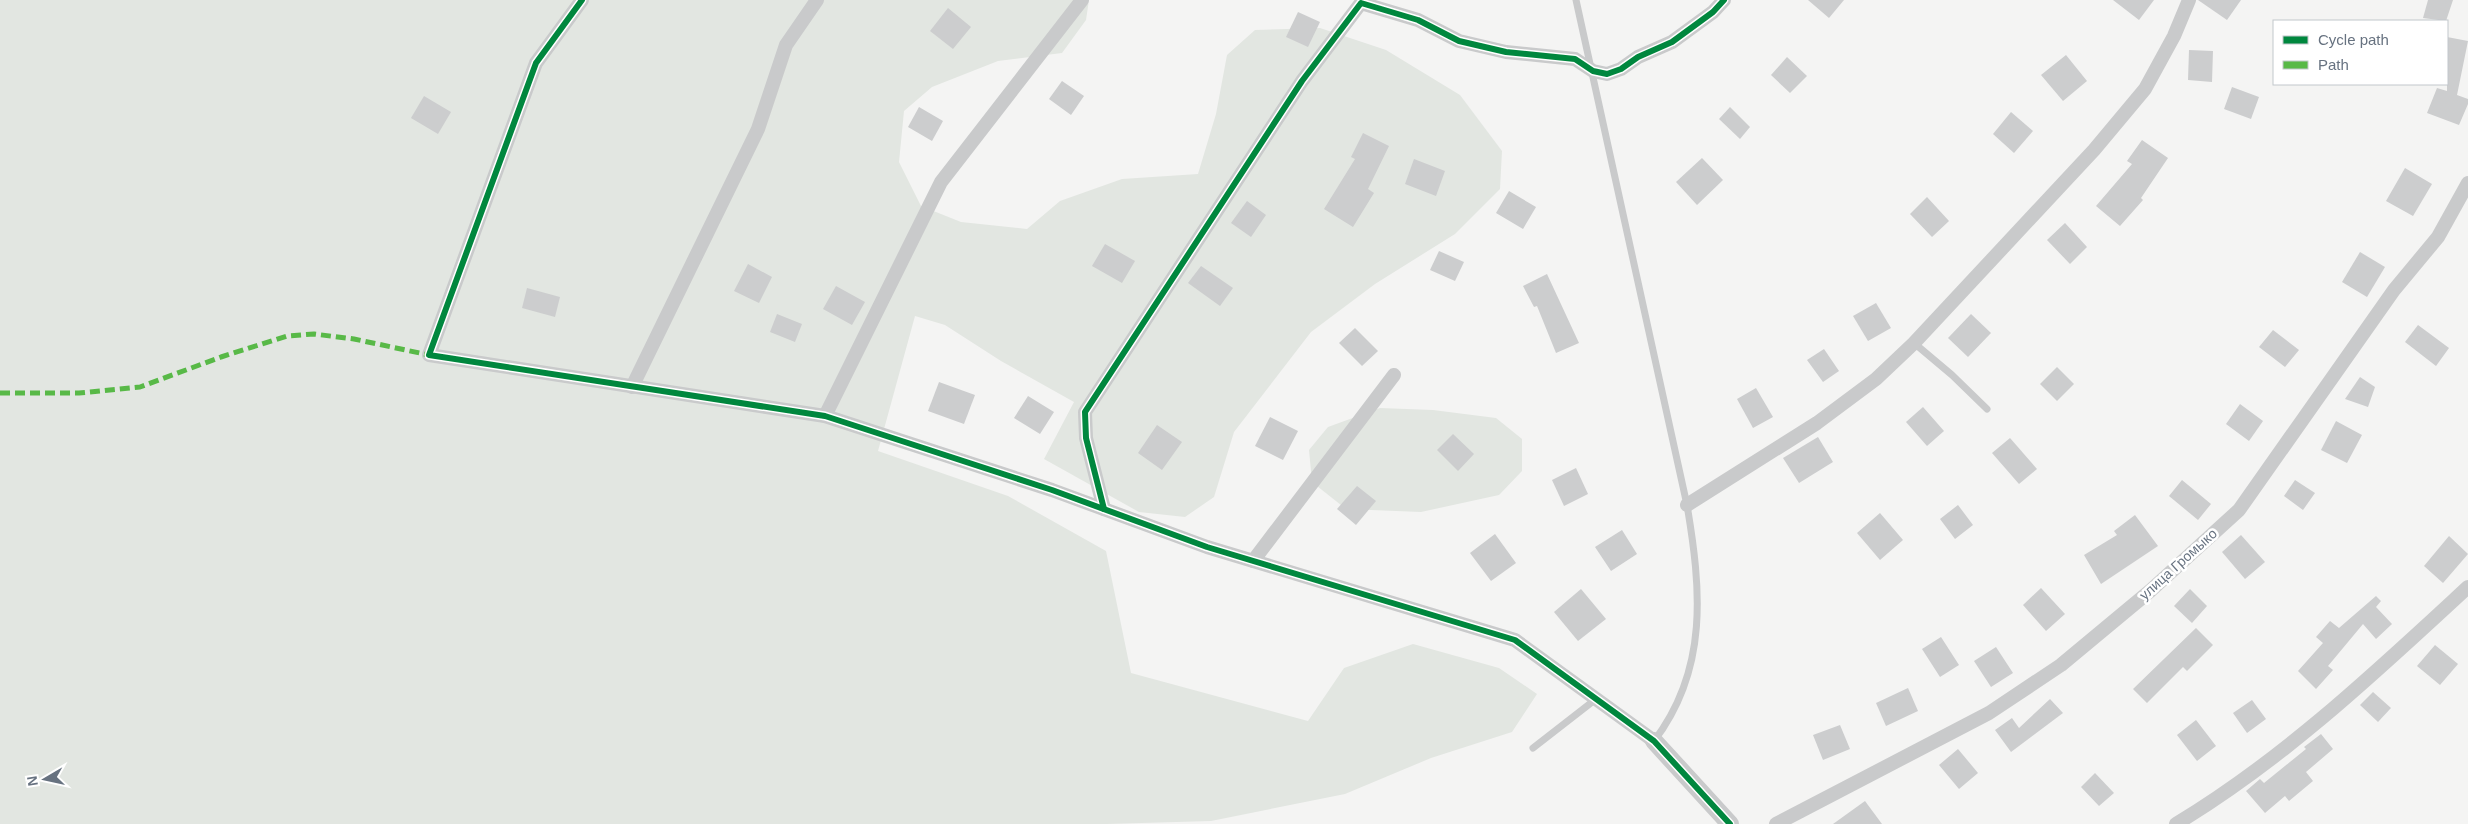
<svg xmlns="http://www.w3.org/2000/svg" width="2468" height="824" font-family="Helvetica,sans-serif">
<rect width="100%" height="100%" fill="#f4f4f3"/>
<g fill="#e2e6e1">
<path d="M0,0H1089L1086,20L1062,53L998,61L932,87L904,111L899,162L921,206L961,222L1027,229L1060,201L1122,179L1198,174L1216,114L1227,55L1255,30L1320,28L1386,50L1460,95L1502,151L1500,189L1455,234L1375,284L1311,332L1234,432L1214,497L1185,517L1139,512L1044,459L1074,402L1001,361L945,325L915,316L878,451L1008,496L1106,551L1131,673L1308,721L1344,668L1413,644L1499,668L1537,694L1512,732L1431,758L1345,794L1211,821L1107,824H0Z"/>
<path d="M1380,408L1433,410L1496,418L1522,439V471L1499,495L1421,512L1346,509L1312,482L1309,450L1328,427Z"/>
</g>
<g fill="#cccdce">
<path d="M1808,0H1844L1829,18Z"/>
<path d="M2113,0H2154L2139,20Z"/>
<path d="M2198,0H2241L2227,20Z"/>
<path d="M2428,0H2453L2446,21L2423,18Z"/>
<path d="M948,8L971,27L953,49L930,31Z"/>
<path d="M1298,12L1320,22L1308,47L1286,37Z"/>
<path d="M2447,37L2468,41L2457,95L2468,99V104L2459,125L2427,113L2437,88L2447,91Z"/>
<path d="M2189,50L2213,51L2212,82L2188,80Z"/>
<path d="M2066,55L2087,81L2063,101L2041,75Z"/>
<path d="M1787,57L1807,76L1790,93L1771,75Z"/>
<path d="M1062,81L1084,96L1071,115L1049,99Z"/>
<path d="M2232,87L2259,97L2251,119L2224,109Z"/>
<path d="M424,96L451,112L438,134L411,118Z"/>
<path d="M919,107L943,121L932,141L908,127Z"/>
<path d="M1730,107L1750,127L1740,139L1719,119Z"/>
<path d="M2011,112L2033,131L2014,153L1993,134Z"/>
<path d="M1363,133L1389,146L1368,189L1374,193L1353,227L1324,209L1355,159L1351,157Z"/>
<path d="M2142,140L2168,158L2141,198L2143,200L2120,226L2096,206L2132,164L2127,161Z"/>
<path d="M1702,158L1723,180L1697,205L1676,182Z"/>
<path d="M1414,159L1445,171L1436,196L1405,184Z"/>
<path d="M2405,168L2432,184L2413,216L2386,201Z"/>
<path d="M1509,191L1536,207L1523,229L1496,213Z"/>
<path d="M1927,197L1949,221L1932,237L1910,214Z"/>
<path d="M1247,201L1266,215L1251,237L1231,223Z"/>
<path d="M2065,223L2087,247L2070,264L2047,240Z"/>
<path d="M1105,244L1135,261L1122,283L1092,266Z"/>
<path d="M1439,251L1464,262L1455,281L1430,270Z"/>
<path d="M2360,252L2385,267L2367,297L2342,282Z"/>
<path d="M748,264L772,277L759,303L734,291Z"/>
<path d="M1201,266L1233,288L1220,306L1188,283Z"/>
<path d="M1547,274L1579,343L1556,353L1537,306L1534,307L1523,286Z"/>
<path d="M836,286L865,302L852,325L823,309Z"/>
<path d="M527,288L560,297L555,317L522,308Z"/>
<path d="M1876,303L1891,328L1868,341L1853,316Z"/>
<path d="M777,314L802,324L795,342L770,332Z"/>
<path d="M1971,314L1991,333L1968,357L1948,338Z"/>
<path d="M2418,325L2449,348L2436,366L2405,342Z"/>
<path d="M1355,328L1378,351L1362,366L1339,343Z"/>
<path d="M2273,330L2299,350L2285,367L2259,347Z"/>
<path d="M1824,349L1839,371L1823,382L1807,360Z"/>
<path d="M2057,367L2074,384L2057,401L2040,384Z"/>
<path d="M2360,377L2375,387L2368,407L2345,399Z"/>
<path d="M939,382L975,395L964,424L928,411Z"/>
<path d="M1756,388L1773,417L1753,428L1737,399Z"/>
<path d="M1028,396L1054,412L1040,434L1014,418Z"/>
<path d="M2240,404L2263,421L2249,441L2226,424Z"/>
<path d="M1923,407L1944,431L1927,446L1906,422Z"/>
<path d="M1270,417L1298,431L1283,460L1255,446Z"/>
<path d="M2336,421L2362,435L2347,463L2321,450Z"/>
<path d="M1157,425L1182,442L1162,470L1138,453Z"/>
<path d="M1453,434L1474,454L1458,471L1437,450Z"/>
<path d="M1818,437L1833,462L1799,483L1783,458Z"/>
<path d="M2010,438L2037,469L2019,484L1992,453Z"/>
<path d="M1576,468L1588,494L1564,506L1552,480Z"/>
<path d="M2182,480L2211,504L2198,520L2169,496Z"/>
<path d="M2295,480L2315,493L2303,510L2284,496Z"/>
<path d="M1357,486L1376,501L1356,525L1337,509Z"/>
<path d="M1958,505L1973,525L1955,539L1940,519Z"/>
<path d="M1880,513L1903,540L1880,560L1857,533Z"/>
<path d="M2135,515L2158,546L2101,584L2084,555L2117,535L2114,531Z"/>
<path d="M1622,530L1637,554L1611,571L1595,547Z"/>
<path d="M1495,534L1516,563L1491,581L1470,553Z"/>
<path d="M2241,535L2265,562L2245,579L2222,552Z"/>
<path d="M2449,536L2468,554L2443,583L2424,566Z"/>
<path d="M2041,588L2065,614L2046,631L2023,605Z"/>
<path d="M1581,589L1606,619L1578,641L1554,612Z"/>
<path d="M2190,589L2207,606L2192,623L2174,606Z"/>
<path d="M2376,596L2381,601L2376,607L2392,624L2376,639L2363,624L2328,666L2333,670L2316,689L2298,671L2323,643L2316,637L2330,621L2339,628Z"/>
<path d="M2196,628L2213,645L2187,671L2183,667L2147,703L2133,689Z"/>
<path d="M1941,637L1959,665L1940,677L1922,649Z"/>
<path d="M2435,645L2458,664L2440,685L2417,666Z"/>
<path d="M1996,647L2013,673L1991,687L1974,661Z"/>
<path d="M1908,688L1918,711L1886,726L1876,703Z"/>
<path d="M2373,692L2391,708L2378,722L2360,705Z"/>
<path d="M2050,699L2063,713L2011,752L1995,730L2012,718L2019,728Z"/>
<path d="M2252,700L2266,719L2247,733L2233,713Z"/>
<path d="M2196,720L2216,746L2197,761L2177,735Z"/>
<path d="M1840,725L1850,749L1823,760L1813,735Z"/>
<path d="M2321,734L2333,749L2306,772L2313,781L2289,801L2285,796L2265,813L2246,791L2260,779L2264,783L2306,749L2304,747Z"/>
<path d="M1958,749L1978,773L1959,789L1939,765Z"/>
<path d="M2095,773L2114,793L2099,806L2081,787Z"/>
<path d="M1865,801L1882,824H1833Z"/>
</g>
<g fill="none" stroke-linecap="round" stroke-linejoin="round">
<g stroke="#c9cacb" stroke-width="7">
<path d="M1576,0L1687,505C1701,588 1709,669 1654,741"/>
<path d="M1914,343L1952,375L1987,409"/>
<path d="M1533,748L1596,699"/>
</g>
<g stroke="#c9cacb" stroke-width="14">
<path d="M582,0L536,63L429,355L825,416L1052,490L1207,547L1515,640L1654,741"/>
<path d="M632,387L758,129L786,45L817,0"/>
<path d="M825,416L941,182L1082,0"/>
<path d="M1687,505L1817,423L1876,379L1914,343L2094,150L2145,89L2174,36L2189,0"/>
<path d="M1104,509L1086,438L1085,412L1302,81L1361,3L1418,20L1459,41L1506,52L1575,59L1593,71L1607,74L1621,69L1638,57L1672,42L1713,12L1724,0"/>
<path d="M1253,561L1394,375"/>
<path d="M1776,824L1989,713L2061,665L2150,591L2239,510L2394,290L2438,237L2468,183"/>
<path d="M2176,824C2284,759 2376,672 2468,587"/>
</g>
<path stroke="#c9cacb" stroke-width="18" d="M1654,741L1730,824"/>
<path stroke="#58b947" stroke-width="5" stroke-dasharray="10 5" stroke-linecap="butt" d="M0,393H79L140,387L221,357L287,336L314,334L354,339L429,355"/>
<g stroke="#fff" stroke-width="9">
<g id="cycleway">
<path d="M582,0L536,63L429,355L825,416L1052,490L1207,547L1515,640L1654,741L1730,824"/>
<path d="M1104,509L1086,438L1085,412L1302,81L1361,3L1418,20L1459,41L1506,52L1575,59L1593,71L1607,74L1621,69L1638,57L1672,42L1713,12L1724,0"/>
</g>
</g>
<use href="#cycleway" stroke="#00873e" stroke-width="6"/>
</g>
<g text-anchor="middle" stroke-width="5" stroke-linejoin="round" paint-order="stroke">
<g font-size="14" fill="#677280" stroke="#fff">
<text transform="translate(2178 564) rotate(-42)" y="5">улица Громыко</text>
</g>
</g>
<rect x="2273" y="20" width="175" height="65" fill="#ffffff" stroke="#c2c7cc"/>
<rect x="2283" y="36" width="25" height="8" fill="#00873e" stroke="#c2c7cc"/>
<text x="2318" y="45" font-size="15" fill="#677280">Cycle path</text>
<rect x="2283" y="61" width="25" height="8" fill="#58b947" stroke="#c2c7cc"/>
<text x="2318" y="70" font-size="15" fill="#677280">Path</text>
<g transform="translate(45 779) rotate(261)" stroke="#ffffff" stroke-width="4" paint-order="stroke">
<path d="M0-4L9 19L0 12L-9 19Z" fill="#677280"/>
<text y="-8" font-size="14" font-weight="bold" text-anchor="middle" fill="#677280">N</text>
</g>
</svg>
